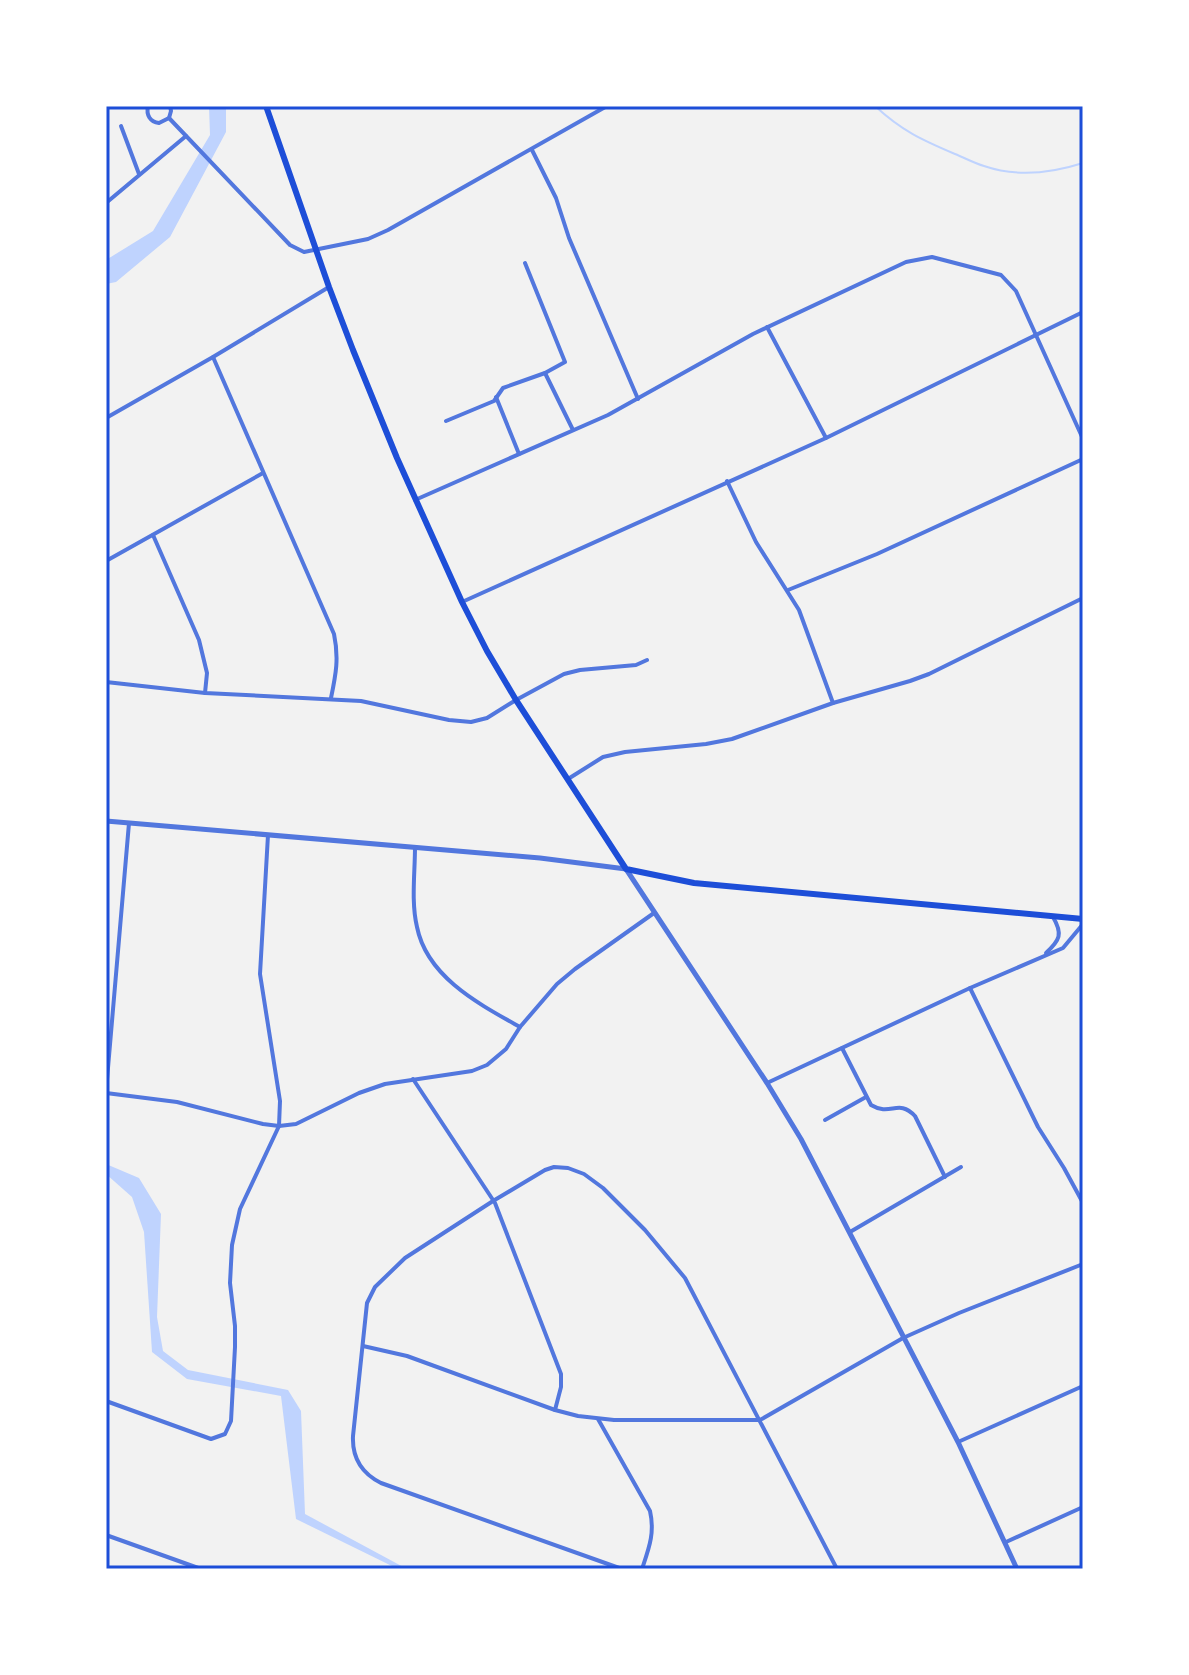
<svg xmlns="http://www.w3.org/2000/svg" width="1189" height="1675" font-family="Arial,sans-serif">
<rect width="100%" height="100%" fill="#f2f2f2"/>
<g fill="#bfd3fe">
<path d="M209,106H226V132L170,237L116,282L106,284V260L153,231L210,135Z"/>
<path d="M106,1164L139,1178L161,1214L157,1317L163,1351L188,1370L288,1390L301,1411L305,1514L407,1569H398L296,1519L281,1396L187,1379L152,1352L144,1232L132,1197L106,1174Z"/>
</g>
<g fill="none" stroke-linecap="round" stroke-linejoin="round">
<path stroke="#bfd3fe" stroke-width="2" d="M875,106C902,131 922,140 955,154C965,158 974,163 984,166C1016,177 1052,173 1083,163"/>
<g stroke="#5277de" stroke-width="4">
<path d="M148,106C146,115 150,122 159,123L169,118L171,111L170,106"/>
<path d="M169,118L290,245L304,252L368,239L388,230L607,106"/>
<path d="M121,126L139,174"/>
<path d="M532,150L556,198L569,238L638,399"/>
<path d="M106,203L186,136"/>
<path d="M767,327L826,438"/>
<path d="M213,357L334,634C339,658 336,674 331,698"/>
<path d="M545,373L573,430"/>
<path d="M496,397L519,454"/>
<path d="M106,418L213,357L329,287"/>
<path d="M446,421L494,401L503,388L545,373L565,362L525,263"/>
<path d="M727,481L756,542L799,610L833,703"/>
<path d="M415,500L608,415L753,334L906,262L932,257L1001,275L1016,291L1083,439"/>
<path d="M153,535L199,640L207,673L205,693"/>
<path d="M106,561L263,473"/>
<path d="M788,590L877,554L1083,459"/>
<path d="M462,602L826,438L1083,312"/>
<path d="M106,682L205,693L361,701L449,720L471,722L487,718L516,700L564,674L580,670L636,665L647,660"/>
<path d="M568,779L603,757L625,752L706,744L732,739L833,703L910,681L929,674L1083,598"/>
<path d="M415,847C415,873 411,902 417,927C427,977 479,1004 520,1027"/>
<path d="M1046,953C1060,940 1063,934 1053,917"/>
<path d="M970,988L1038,1127L1064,1168L1083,1203"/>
<path d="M842,1048L871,1105C891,1117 898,1098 915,1116L945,1177"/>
<path d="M413,1079L495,1203L561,1374V1387L555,1410"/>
<path d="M767,1083L970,988L1063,948L1083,924"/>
<path d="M106,1091L129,823"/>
<path d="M106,1093L177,1102L263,1124L279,1126L296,1124L359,1093L385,1084L472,1071L487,1065L506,1049L520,1027L557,984L575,969L654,913"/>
<path d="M825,1120L866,1097"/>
<path d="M850,1232L961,1167"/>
<path d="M363,1346L407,1356L555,1410L578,1416L614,1420H760L903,1338L959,1313L1083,1264"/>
<path d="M106,1401L211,1439L225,1434L231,1421L235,1347V1326L230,1283L232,1245L240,1209L279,1126L280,1101L260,974L268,835"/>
<path d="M598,1419L650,1511C655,1533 649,1548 642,1569"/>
<path d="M958,1442L1083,1386"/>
<path d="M106,1535L201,1569"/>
<path d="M1006,1542L1083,1507"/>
<path d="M622,1569L381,1483C361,1473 352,1458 353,1436L367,1303L375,1287L405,1258L493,1201L545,1170L554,1167L568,1168L584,1174L603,1188L645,1230L685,1278L837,1569"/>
</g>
<path stroke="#5277de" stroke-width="5" d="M106,821L540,858L626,869L767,1083L801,1139L958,1442L1017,1569"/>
<path stroke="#1d4ed8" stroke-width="6" d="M266,106L329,287L353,350L397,458L462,602L487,651L516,700L626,869L694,883L1083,919"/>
</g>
<rect width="1189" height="1675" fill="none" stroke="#ffffff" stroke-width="216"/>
<rect x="108" y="108" width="973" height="1459" fill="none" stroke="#1d4ed8" stroke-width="3"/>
</svg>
